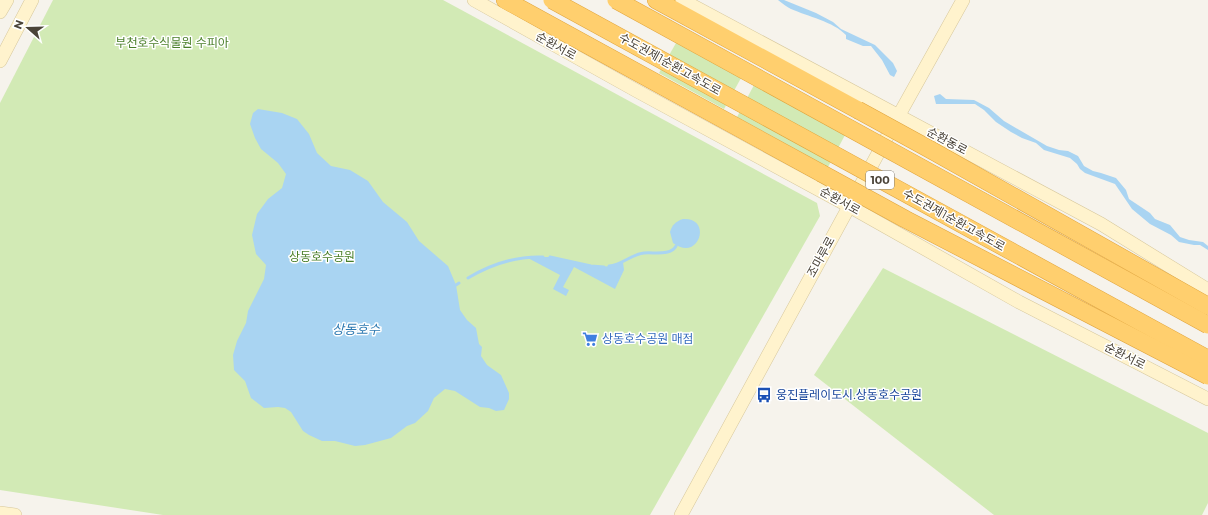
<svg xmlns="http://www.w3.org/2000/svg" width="1208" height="515" font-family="Montserrat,'Noto Sans KR',sans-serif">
<rect width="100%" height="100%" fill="#f6f3ec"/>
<g fill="#d2eab5">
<path d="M53,0H443L817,203L820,216L650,515H163L0,490V103Z"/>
<path d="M676,43L741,78L724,109L659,73Z"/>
<path d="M754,85L845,135L828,167L737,117Z"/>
<path d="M883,268L1208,433V503L1202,515H994L814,375Z"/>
</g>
<g fill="#a9d4f2">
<path d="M778,0H784L816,13L833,22L841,29L875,45L893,63L897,71L894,77L890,75L882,60L871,46H863L846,39V35C834,22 807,16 791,9C787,7 782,3 778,0Z"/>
<path d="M940,94L946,99L974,100L989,108L1004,121L1047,146L1059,150L1068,151L1078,156L1084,166L1093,171L1101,173L1116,178L1126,190L1129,199L1150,213L1155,219L1170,225L1180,237L1189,240L1203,242L1208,246V250L1200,245H1194L1179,242L1171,235L1150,224L1132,209L1115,184L1085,173L1080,169L1077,164L1070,158L1044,150L1036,143L1022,138L1011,132L996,122L984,110L975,104H936L934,96Z"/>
<path d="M258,109L282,113L297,119L309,134L317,153L331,166L350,170L368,181L383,202L407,222L419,241L448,266L456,285L460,310L467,320L476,328L479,344L482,347L481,356L487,365L501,375L509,393V399L504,410L496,411L489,408L480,407L455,391L445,389L434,398L428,411L415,423L407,426L391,438L365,445L355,446L335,441H322L309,435L303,431L291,412L285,408L278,407L264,408L251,398L245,381L234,370L233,355L237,341L246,323L248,311L264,279L266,265L256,254L252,235L257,214L268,199L282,188L286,174L278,163L261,149L255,138L250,124L253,113Z"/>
<path d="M683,219C713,217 699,263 673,243L670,232C672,225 676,221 683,219Z"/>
<path d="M526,257H553L584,265L598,267L612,266L623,262L624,270L615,289L574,267L563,287L569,290L566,296L553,289L560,275Z"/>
</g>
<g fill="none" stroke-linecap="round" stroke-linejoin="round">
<g stroke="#a9d4f2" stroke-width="3">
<path d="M550,257L591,266L604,267"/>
<path d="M609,266C622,265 632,254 644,253C654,252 671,256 676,246"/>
<path d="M468,278C490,265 517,256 543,257"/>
<path d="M456,285L459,283"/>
</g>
<g stroke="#d6c79b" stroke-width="14">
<g id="secondary">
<path d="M474,0L637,91L849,206L1019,302L1208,399"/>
<path d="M682,0L1101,224L1208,290"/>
<path d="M0,12L7,0"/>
<path d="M0,61L32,0"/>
<path d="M0,513L15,515"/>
<path d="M681,515L899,115L963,0"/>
</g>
</g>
<g stroke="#e0a43c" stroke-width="18">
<g id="highway">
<path d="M505,0L821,173"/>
<path d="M656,0L858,110"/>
</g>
</g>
<use href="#secondary" stroke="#fff3cd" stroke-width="13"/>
<use href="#highway" stroke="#ffcf6e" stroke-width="17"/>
<g stroke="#e0a43c" stroke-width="18" stroke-linecap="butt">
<g id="highway-bridge">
<path d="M552,0L1208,359"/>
<path d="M616,0L1208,325"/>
<path d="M858,110L931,150L1208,306"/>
<path d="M821,173L905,219L1208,376"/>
</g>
</g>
<use href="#highway-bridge" stroke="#ffcf6e" stroke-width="17"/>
</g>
<defs>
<g id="supermarket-bare" transform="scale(1.2)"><path d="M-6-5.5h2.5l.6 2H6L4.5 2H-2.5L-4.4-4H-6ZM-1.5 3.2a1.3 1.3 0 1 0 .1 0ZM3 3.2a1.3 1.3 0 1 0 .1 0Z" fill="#3f7fe0" stroke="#fff" stroke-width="2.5" paint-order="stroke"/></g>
<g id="bus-bare" transform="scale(1.2)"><path d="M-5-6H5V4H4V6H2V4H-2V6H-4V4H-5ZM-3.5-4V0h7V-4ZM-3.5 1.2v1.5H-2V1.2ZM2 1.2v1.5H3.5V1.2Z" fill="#1a4fb4" stroke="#fff" stroke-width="2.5" paint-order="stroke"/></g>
</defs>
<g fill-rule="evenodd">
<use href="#supermarket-bare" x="590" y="339"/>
<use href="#bus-bare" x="764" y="395"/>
</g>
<g text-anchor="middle" stroke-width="3" stroke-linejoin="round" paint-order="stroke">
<rect fill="#fff" stroke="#817c74" stroke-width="1" x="866" y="171" width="28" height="18" rx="3"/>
<g font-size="11" font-weight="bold" fill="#4b4439">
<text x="880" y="184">100</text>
</g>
<g font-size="12" fill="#4a7f2a" stroke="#fff">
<text x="172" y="47">부천호수식물원 수피아</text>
<text x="322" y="261">상동호수공원</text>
</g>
<g font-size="12" fill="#4b4439" stroke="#fff">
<text transform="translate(556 46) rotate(29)" y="4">순환서로</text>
<text transform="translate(670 64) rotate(29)" y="4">수도권제1순환고속도로</text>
<text transform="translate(947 141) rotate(28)" y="4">순환동로</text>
<text transform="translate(840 201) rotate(29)" y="4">순환서로</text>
<text transform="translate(954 220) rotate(29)" y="4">수도권제1순환고속도로</text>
<text transform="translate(821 257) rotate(-61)" y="4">조마루로</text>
<text transform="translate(1125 356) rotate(27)" y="4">순환서로</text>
</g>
<g font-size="12" fill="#366cbe" stroke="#fff" text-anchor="start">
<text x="602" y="343">상동호수공원 매점</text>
</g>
<g font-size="12" fill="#164399" stroke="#fff" text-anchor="start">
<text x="776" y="399">웅진플레이도시.상동호수공원</text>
</g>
<g font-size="13" font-style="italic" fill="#2e7ab2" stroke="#fff">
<text x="356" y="334">상동호수</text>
</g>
</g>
<g transform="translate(28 28) rotate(290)" stroke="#ffffff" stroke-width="3" paint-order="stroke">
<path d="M0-3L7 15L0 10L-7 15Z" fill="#4b4439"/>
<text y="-6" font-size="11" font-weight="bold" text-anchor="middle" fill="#4b4439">N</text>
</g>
</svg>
